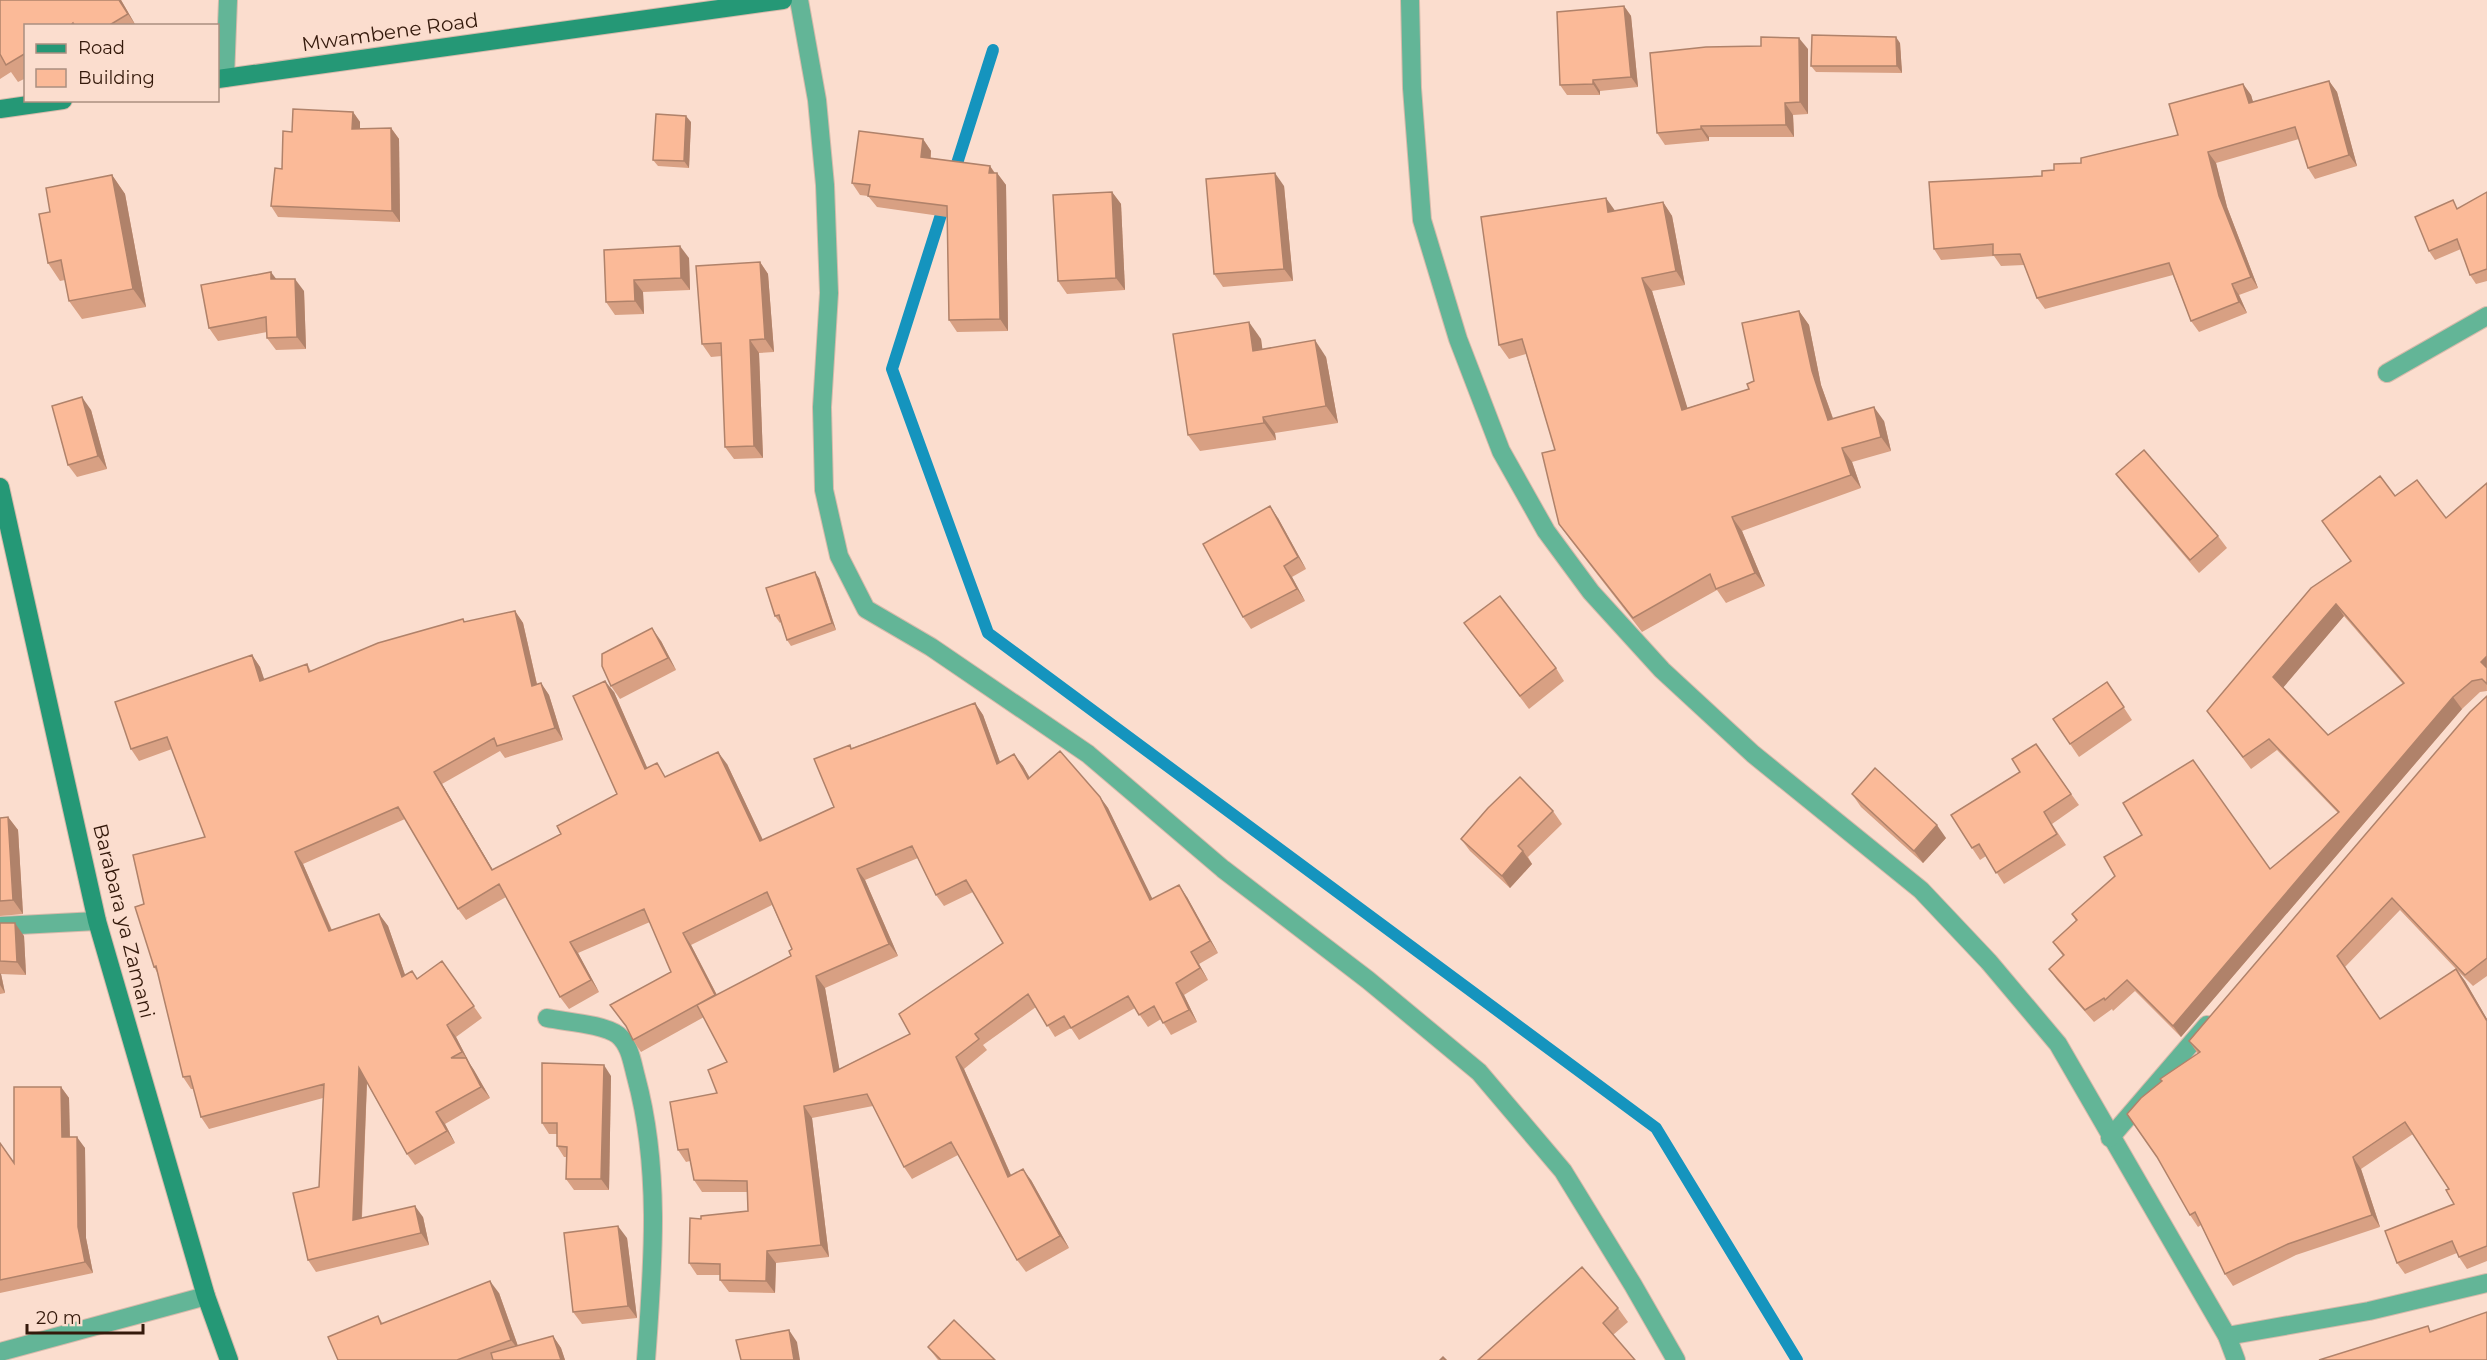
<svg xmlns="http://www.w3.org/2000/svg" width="2487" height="1360" font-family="Montserrat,sans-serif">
<rect width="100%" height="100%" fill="#fbddce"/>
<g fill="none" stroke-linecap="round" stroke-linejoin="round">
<g stroke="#1594be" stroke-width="12">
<path d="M953,176L993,50"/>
<path d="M945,202L892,369L988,633L1656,1128L1797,1360"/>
</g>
<g stroke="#d7baab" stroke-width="20">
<g id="street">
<path d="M799,0L817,100L825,185L829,293L822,407L824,490L839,556L866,609L931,647L1088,754L1223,869L1368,980L1479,1072L1563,1171L1633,1285L1676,1360"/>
<path d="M1410,0L1412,88L1422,220L1458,339L1501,451L1546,531L1591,592L1662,670L1753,754L1921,890L1989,962L2058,1044L2227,1336L2236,1360"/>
<path d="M225,78L228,0"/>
<path d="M2387,373L2487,316"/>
<path d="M0,926L97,921"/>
<path d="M547,1018C566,1022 603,1024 618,1035C630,1045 632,1062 636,1077C661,1169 653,1266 646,1360"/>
<path d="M2110,1138L2207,1025"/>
<path d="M2227,1336L2369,1311L2487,1283"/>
<path d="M0,1352L206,1296"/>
</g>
</g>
<g stroke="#d7baab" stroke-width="20">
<g id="secondary">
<path d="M218,79L783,0"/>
<path d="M0,109L63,100"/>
<path d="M0,487L97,921L206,1296L229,1360"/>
</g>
</g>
<use href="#street" stroke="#63b597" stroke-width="18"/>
<use href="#secondary" stroke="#259876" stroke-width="18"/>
</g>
<g fill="#d8a083" fill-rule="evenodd">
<path d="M0,0H121L136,26H26V78L18,82L11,72L0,79Z"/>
<path d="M1624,6L1631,16L1638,87L1600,91V95H1567L1560,85Z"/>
<path d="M1900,43L1902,73L1816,72L1811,66Z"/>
<path d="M1808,49V114L1793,115L1794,137H1709V141L1665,145L1657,133Z"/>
<path d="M2329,81L2337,92L2357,166L2315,179L2308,168L2299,139L2216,163L2227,207L2258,288L2239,295L2247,313L2199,332L2191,321L2173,275L2045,309L2037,298L2024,265L2001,266L1994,256L1941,260L1934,249L2042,176L2081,163L2178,135L2243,84L2251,95L2253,102Z"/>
<path d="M353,112L360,122V129L391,128L399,139L400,222L278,217L271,206L292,132Z"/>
<path d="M691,122L689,168L658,166L653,160Z"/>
<path d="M923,139L931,151V158L990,166L995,173H997L1006,185L1008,331L957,332L949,320L947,217L877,207L868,196L860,195L852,183Z"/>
<path d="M112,175L125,194L146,307L82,319L69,301L65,280L60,281L48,263L50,212Z"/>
<path d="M1284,186L1293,281L1223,287L1214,274Z"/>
<path d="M1112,192L1121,204L1125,290L1067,294L1058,281Z"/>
<path d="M2487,192V281L2476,284L2470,275L2461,249L2435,260L2429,251L2459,208Z"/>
<path d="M1663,202L1672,216L1685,285L1652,291L1687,408L1749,389L1799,311L1809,325L1821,385L1833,418L1884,421L1891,451L1852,462L1861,488L1742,531L1765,586L1726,603L1717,590L1642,632L1569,538L1559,524L1555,450L1526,354L1509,359L1499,345L1615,211Z"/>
<path d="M604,250L689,258L690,290L643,292L644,314L615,315L606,302Z"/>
<path d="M760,262L768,274L774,352L759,353L763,458L734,459L725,447L722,356L711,357L702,344Z"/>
<path d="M276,279L304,291L306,349L276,350L267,338V332L218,341L209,328Z"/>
<path d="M1261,339L1262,349L1326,357L1338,423L1275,433L1276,440L1200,451L1188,435Z"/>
<path d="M91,410L107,469L77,477L68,465Z"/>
<path d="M2116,474L2218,536L2227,548L2199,573L2125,486Z"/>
<path d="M2487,483V691L2480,692L2462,709L2181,1037L2135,991L2113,1011L2112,1009L2094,1022L2057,980L2049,969L2063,956L2053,942L2076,921L2072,914L2270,869L2338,813L2277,750L2251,769L2207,711L2351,561L2395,496L2446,518ZM2344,616L2403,684L2328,735L2283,687Z"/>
<path d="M1278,518L1306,569L1292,577L1305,601L1251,629L1243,617Z"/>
<path d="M819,578L836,630L791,646L787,640L781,622L780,623L775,616Z"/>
<path d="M515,611L523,623L537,684L541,683L549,695L563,740L505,758L500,751L442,784L493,870L561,834L617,794L614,692L647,768L666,777L727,764L763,840L834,807L852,748L975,703L983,715L1000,762L1014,754L1023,766L1030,778L1100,797L1108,808L1152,899L1187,897L1218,953L1199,964L1208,980L1184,995L1197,1022L1171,1035L1161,1019L1148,1027L1135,1008L1079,1040L1071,1028L1055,1037L1036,1007L983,1045L987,1050L964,1069L1011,1175L1031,1180L1069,1248L1026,1272L1017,1260L958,1155L912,1179L904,1167L873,1106L812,1118L829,1257L776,1263L775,1293L729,1292L720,1280V1275H697L689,1263L701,1219L748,1211L747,1192H702L694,1180L690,1161L686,1162L678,1150L717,1093L727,1062L704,1017L641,1052L633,1040L628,1029L610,1005L671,972L650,922L578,953L599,992L569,1009L560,997L506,897L466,920L458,909L405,819L303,864L332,930L379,914L388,926L405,975L417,979L442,961L482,1018L456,1037L470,1064L490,1098L445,1124L455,1143L415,1165L407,1154L367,1083L362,1218L423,1217L429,1245L316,1272L308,1260L319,1187L323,1098L209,1129L201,1117L194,1089H191L183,1077L158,974L154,967L144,904L205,837L172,749L139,761L131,749L252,655L260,667L264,680L307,664L311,671L465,622ZM918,858L936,895L944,906L973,892L1003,943L910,1034L839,1069L825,988L898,956L865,880ZM772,905L792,949L791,956L717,995L691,945Z"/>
<path d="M1464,623L1556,668L1564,681L1529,709Z"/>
<path d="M661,641L676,670L620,699L611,686Z"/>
<path d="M2107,682L2132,720L2079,757L2053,719Z"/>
<path d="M2487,696V976L2473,986L2457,970L2465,981L2487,1019V1261L2467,1269L2459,1257L2457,1253L2405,1274L2397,1263L2454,1204L2449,1189L2413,1134L2361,1169L2380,1227L2296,1255L2233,1286L2225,1274L2201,1225L2198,1227L2190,1215L2198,1054L2189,1041ZM2400,910L2456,969L2380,1019L2345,967Z"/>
<path d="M2036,744L2079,805L2052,824L2066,845L2004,884L1986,856L1980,860L1972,848L2020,772Z"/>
<path d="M1852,794L1946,838L1923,863L1861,807Z"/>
<path d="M1553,811L1562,824L1528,857L1532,864L1510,888L1470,851L1461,839Z"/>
<path d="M8,817L18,830L23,914L0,916V818Z"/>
<path d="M0,923L24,936L26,975L1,974L5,993L0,994Z"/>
<path d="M611,1076L609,1190H574L566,1179L567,1157H564L557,1146V1134H549L542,1123Z"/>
<path d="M61,1087L69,1098L70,1137L85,1148L86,1238L93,1273L0,1293V1143L14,1163Z"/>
<path d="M627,1238L637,1318L582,1324L573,1312Z"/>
<path d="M499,1293L518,1346L553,1336L561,1348L565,1360H338L378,1316L383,1324Z"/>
<path d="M1618,1308L1628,1322L1613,1335L1478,1360Z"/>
<path d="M928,1347L995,1360H938Z"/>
</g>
<g fill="#b0826a">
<path d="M119,0H121L136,26L128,14Z"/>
<path d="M1624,6L1631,16L1638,87L1631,77Z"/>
<path d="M1896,37L1900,43L1902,73L1897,66Z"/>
<path d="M1799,38L1808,49V114L1800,102Z"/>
<path d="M1593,80L1600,91V95L1593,84Z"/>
<path d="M2329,81L2337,92L2357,166L2349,155Z"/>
<path d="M2243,84L2251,95L2257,115L2249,103Z"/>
<path d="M1785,103L1793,115L1794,137L1786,125Z"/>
<path d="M353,112L360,122V140L352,129Z"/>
<path d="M686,116L691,122L689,168L684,161Z"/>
<path d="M1701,126L1709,137V141L1701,129Z"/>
<path d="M391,128L399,139L400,222L392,211Z"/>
<path d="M923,139L931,151L929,169L921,157Z"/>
<path d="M2208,152L2216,163L2227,207L2258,288L2251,277L2219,196Z"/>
<path d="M990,166L997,177V173L1006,185L1008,331L1000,319L989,173Z"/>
<path d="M1275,173L1284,186L1293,281L1284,269Z"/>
<path d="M112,175L125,194L146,307L133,289Z"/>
<path d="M1112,192L1121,204L1125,290L1116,278Z"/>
<path d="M1606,198L1616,212H1608Z"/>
<path d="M1663,202L1672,216L1685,285L1676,271Z"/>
<path d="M680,246L689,258L690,290L681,278Z"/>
<path d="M760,262L768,274L774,352L765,339Z"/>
<path d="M271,272L280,284L271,279Z"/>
<path d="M1642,278L1652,291L1692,423L1682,410Z"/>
<path d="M295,279L304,291L306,349L297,337Z"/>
<path d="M634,280L643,292L644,314L635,301Z"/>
<path d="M2232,284L2239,295L2247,313L2239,302Z"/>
<path d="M1799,311L1809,325L1821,385L1838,433L1828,420L1812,371Z"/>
<path d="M1249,322L1261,339L1265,367L1253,351Z"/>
<path d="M750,340L759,353L763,458L754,446Z"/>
<path d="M1315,340L1326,357L1338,423L1326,406Z"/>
<path d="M82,397L91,410L107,469L98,456Z"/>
<path d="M1874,407L1884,421L1891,451L1881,437Z"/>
<path d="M1263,417L1275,433L1276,440L1264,423Z"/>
<path d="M1842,448L1852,462L1861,488L1851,475Z"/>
<path d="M1270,506L1278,518L1306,569L1298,557Z"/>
<path d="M1732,517L1742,531L1765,586L1755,573Z"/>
<path d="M1284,566L1292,577L1305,601L1297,589Z"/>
<path d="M815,572L819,578L836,630L832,623Z"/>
<path d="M2336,604L2344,616L2282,689L2273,677Z"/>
<path d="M515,611L523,623L540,698L532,686Z"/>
<path d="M652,628L661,641L676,670L668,658Z"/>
<path d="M252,655L260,667L269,693L260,681Z"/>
<path d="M2487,656V671L2481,662Z"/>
<path d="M605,681L614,692L653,781L645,769Z"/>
<path d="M541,683L549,695L563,740L555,728Z"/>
<path d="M2453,697L2462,709L2181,1037L2173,1026Z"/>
<path d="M975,703L983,715L1005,776L997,764Z"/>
<path d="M718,752L727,764L769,853L760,841Z"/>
<path d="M1014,754L1023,766L1037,791L1028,779Z"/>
<path d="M434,772L442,784L500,882L492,870Z"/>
<path d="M1100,797L1108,808L1159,912L1150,900Z"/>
<path d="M8,817L18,830L23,914L13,900Z"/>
<path d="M1937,825L1946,838L1923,863L1914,851Z"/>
<path d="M1523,851L1532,864L1510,888L1502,876Z"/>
<path d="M295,852L303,864L337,943L329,931Z"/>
<path d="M857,869L865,880L898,956L889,944Z"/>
<path d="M1179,885L1187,897L1218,953L1210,941Z"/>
<path d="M379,914L388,926L410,989L402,977Z"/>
<path d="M15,923L24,936L26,975L17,962Z"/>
<path d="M683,933L691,945L723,1007L715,995Z"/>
<path d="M570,942L578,953L599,992L591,980Z"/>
<path d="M1191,952L1199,964L1208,980L1200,968Z"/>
<path d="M2456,969L2465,981L2487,1019V1021Z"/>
<path d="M0,973L1,974L5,993L0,985Z"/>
<path d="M816,976L825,988L842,1083L834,1072Z"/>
<path d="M1176,983L1184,995L1197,1022L1189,1010Z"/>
<path d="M447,1025L456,1037L470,1064L462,1052Z"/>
<path d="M956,1057L964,1069L1017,1189L1008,1177Z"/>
<path d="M466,1058L474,1070L490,1098L481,1087Z"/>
<path d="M604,1065L611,1076L609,1190L601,1179Z"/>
<path d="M359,1068L367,1080L361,1232L353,1220Z"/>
<path d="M61,1087L69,1098L70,1148L62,1137Z"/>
<path d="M804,1106L812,1118L829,1257L821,1245Z"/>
<path d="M436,1112L445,1124L455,1143L447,1131Z"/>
<path d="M77,1137L85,1148L86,1238L93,1273L85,1262L78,1227Z"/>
<path d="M2353,1157L2361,1169L2380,1227L2372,1215Z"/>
<path d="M1023,1169L1031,1180L1069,1248L1060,1236Z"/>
<path d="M415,1206L423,1217L429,1245L421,1233Z"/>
<path d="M618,1226L627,1238L637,1318L628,1306Z"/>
<path d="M767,1251L776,1263L775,1293L766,1281Z"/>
<path d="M490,1281L499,1293L520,1352L511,1340Z"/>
<path d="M789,1330L797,1342L800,1360H794Z"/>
<path d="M553,1336L561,1348L565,1360H561Z"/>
</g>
<g fill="#fbba98" stroke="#b0826a" stroke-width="1.5" fill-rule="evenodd">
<path d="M0,0H119L128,14L108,26H75L73,23L70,26H26V53L6,65L0,54Z"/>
<path d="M1624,6L1631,77L1593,80V84L1560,85L1557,12Z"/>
<path d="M1812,35L1896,37L1897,66H1811Z"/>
<path d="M1761,37L1799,38L1800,102L1785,103L1786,125L1701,126V129L1657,133L1650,53L1706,47L1761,46Z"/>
<path d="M2329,81L2349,155L2308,168L2295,127L2208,152L2219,196L2251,277L2232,284L2239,302L2191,321L2169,263L2037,298L2020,254L1993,255V244L1934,249L1929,182L2042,176V171L2054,170V164L2081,163V158L2178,135L2169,104L2243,84L2249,103Z"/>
<path d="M293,109L353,112L352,129L391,128L392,211L271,206L275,168L282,169L283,131L292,132Z"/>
<path d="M656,114L686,116L684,161L653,160Z"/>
<path d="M859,131L923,139L921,157L990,166L989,173H997L1000,319L949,320L947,206L868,196L870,185L852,183Z"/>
<path d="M1275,173L1284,269L1214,274L1206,179Z"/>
<path d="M112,175L133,289L69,301L61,260L48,263L39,214L50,212L46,188Z"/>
<path d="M1112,192L1116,278L1058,281L1053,195Z"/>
<path d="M2487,192V269L2470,275L2457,239L2429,251L2415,217L2453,200L2457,209Z"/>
<path d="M1606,198L1608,212L1663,202L1676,271L1642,278L1682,410L1749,389L1747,384L1754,381L1742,323L1799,311L1812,371L1828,420L1874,407L1881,437L1842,448L1851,475L1732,517L1755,573L1716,589L1710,574L1633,618L1559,524L1542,453L1555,450L1522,339L1499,345L1481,217Z"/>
<path d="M680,246L681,278L634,280L635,301L606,302L604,250Z"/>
<path d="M760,262L765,339L750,340L754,446L725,447L721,343L702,344L696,266Z"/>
<path d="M271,272V279H295L297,337L267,338L266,317L209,328L201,285Z"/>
<path d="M1249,322L1253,351L1315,340L1326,406L1263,417L1264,423L1188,435L1173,334Z"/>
<path d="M82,397L98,456L68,465L52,406Z"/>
<path d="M2144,450L2218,536L2190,560L2116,474Z"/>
<path d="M2380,476L2395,496L2417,480L2446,518L2487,483V656L2481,662L2487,668V684L2482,679L2472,681L2453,697L2173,1026L2127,980L2105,1000L2104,998L2085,1010L2049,969L2064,955L2053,942L2077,920L2072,914L2115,876L2104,857L2142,835L2123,803L2193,760L2270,869L2339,812L2269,739L2243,757L2207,711L2311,588L2351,561L2322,521ZM2336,604L2404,683L2328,735L2273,677Z"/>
<path d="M1270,506L1298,557L1284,566L1297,589L1243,617L1203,544Z"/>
<path d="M815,572L832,623L787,640L779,615L775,616L766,588Z"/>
<path d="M1500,596L1556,668L1520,696L1464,623Z"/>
<path d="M515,611L532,686L541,683L555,728L497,746L494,738L434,772L492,870L561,834L557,826L617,794L573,696L605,681L645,769L657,763L665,777L718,752L760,841L834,807L814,759L850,745L851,749L975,703L997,764L1014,754L1028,779L1060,751L1100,797L1150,900L1179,885L1210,941L1191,952L1200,968L1176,983L1189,1010L1163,1023L1154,1006L1139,1015L1128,996L1071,1028L1064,1016L1047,1026L1028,994L975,1034L979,1039L956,1057L1008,1177L1023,1169L1060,1236L1017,1260L951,1142L904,1167L867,1094L804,1106L821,1245L767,1251L766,1281L720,1280V1264L689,1263L690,1218L701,1219V1216L748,1211L747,1181L694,1180L688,1149L678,1150L670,1102L717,1093L708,1070L727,1062L697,1005L791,956L789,951L792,949L767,892L683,933L715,995L633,1040L626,1026L610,1005L671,972L644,909L570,942L591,980L560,997L499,884L458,909L398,807L295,852L329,931L379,914L402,977L412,971L417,979L442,961L474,1006L447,1025L462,1052L451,1058H466L481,1087L436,1112L447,1131L407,1154L359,1068L353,1220L415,1206L421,1233L308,1260L293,1193L319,1187L324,1084L201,1117L190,1076L183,1077L156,966L154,967L135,907L144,904L133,855L205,837L167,737L131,749L115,702L252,655L260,681L307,664L309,672L378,643L463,619L464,622ZM912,846L936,895L966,880L1003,943L899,1014L910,1034L834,1072L816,976L889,944L857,869Z"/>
<path d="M652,628L668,658L611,686L602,666V654Z"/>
<path d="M2107,682L2124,707L2070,744L2053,719Z"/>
<path d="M2487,696V958L2465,975L2392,898L2337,956L2380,1019L2456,969L2487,1021V1246L2459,1257L2452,1241L2397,1263L2385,1231L2454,1204L2446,1190L2449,1189L2405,1122L2353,1157L2372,1215L2288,1244L2225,1274L2195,1212L2190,1215L2157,1157L2127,1114L2141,1098L2162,1081L2160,1079L2200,1052L2189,1041L2470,712Z"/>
<path d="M2036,744L2071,794L2044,812L2057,834L1996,873L1979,844L1972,848L1951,815L2020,772L2012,759Z"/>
<path d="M1875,768L1937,825L1914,851L1852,794Z"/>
<path d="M1520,777L1553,811L1518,846L1523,851L1502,876L1461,839L1488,808Z"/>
<path d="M8,817L13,900L0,901V818Z"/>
<path d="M0,923H15L17,962L0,961Z"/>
<path d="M542,1063L604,1065L601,1179H566L567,1147L557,1146V1123H542Z"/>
<path d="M14,1087H61L62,1137H77L78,1227L85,1262L0,1280V1143L14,1163Z"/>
<path d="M618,1226L628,1306L573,1312L564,1233Z"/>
<path d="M1582,1267L1618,1308L1603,1323L1635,1360H1478Z"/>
<path d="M490,1281L511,1340L457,1360H338L328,1337L378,1316L381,1324Z"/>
<path d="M2487,1312V1360H2319L2428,1326L2430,1332Z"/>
<path d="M954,1320L995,1360H941L928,1347Z"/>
<path d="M789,1330L794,1360H741L736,1340Z"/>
<path d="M553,1336L561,1360H493L491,1353Z"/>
<path d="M1443,1357L1446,1360H1440Z"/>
</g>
<g text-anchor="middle" stroke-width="4.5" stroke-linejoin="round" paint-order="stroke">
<g font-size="20" fill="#34190b" stroke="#fbddce">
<text transform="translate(390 32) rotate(-8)" y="7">Mwambene Road</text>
<text transform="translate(124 921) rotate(76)" y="7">Barabara ya Zamani</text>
</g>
</g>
<rect x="24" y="24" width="195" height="78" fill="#fbddce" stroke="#ab8f80" stroke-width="1.5"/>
<rect x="36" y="44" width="30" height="9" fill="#259876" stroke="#ab8f80" stroke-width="1.5"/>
<text x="78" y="54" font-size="18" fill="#34190b">Road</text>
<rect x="36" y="69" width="30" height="18" fill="#fbba98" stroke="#ab8f80" stroke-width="1.5"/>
<text x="78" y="84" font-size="18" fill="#34190b">Building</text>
<path d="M27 1324v9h116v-9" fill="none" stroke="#34190b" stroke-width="3"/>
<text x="36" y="1324" font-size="18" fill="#34190b" stroke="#fbddce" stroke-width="4.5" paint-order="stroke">20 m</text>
</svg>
